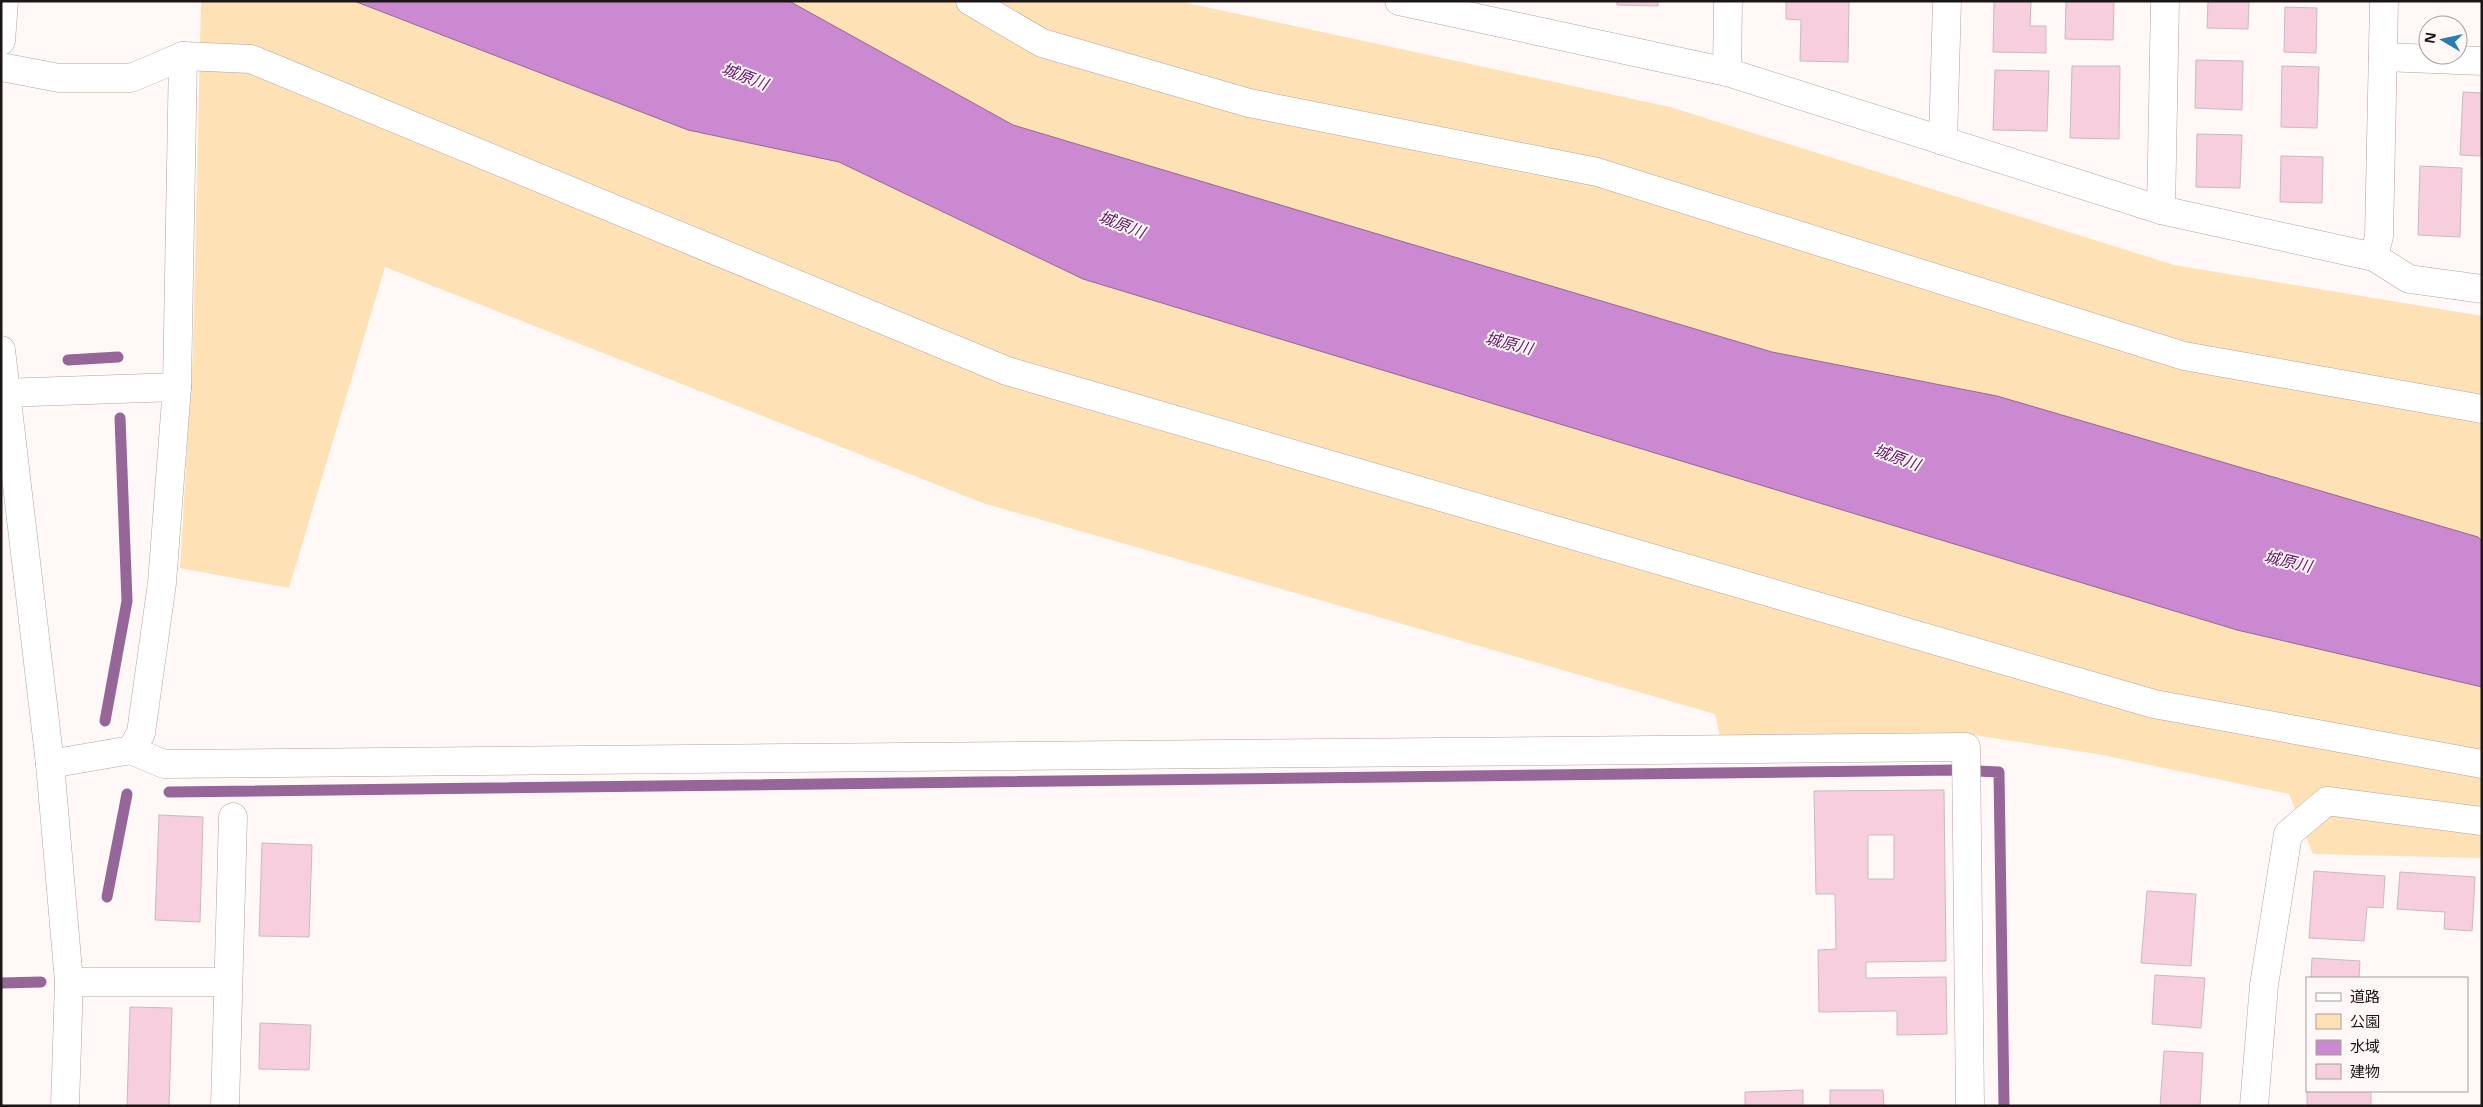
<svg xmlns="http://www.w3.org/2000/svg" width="2483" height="1107" font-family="'Open Sans','Noto Sans JP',sans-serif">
<rect width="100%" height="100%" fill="#fff8f7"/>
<g fill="#fee1b4">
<path d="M201,1H353L688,130L839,162L1083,279L2237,630L2482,687V858L2313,854L2289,794L2097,754L1967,734L1720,737L1715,714L983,503L385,267L289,588L180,568L193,350Z"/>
<path d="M789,1H1178L1670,107L2174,265L2482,316V541L2477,537L1997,396L1772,352L1013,125Z"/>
</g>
<path fill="#ca89d0" stroke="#966698" d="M354,1H789L1013,125L1772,352L1997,396L2478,537L2482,541V687L2237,630L1083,279L839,162L688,130Z"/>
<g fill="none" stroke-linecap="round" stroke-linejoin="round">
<g stroke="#966698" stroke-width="11">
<path d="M68,360L118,357"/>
<path d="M105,721L127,601L120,418"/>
<path d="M169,792L1955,770L1999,772L2004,1106"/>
<path d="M107,897L127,794"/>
<path d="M1,983L41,982"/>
</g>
</g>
<g fill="#f6cede" stroke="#cabac0" fill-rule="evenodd">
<path d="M1617,1H1658V6L1617,5Z"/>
<path d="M1786,1H1849L1848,62L1800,61L1801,20L1786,19Z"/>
<path d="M1994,1H2031L2030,26H2046V53L1993,52Z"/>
<path d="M2066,1H2114L2113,40L2065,39Z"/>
<path d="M2208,1H2249L2248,29L2207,28Z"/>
<path d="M2285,7L2317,8L2316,53L2284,52Z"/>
<path d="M2196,60L2243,61L2242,110L2195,108Z"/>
<path d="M2072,66H2120L2119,139L2070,138Z"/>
<path d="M2282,66L2319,67L2317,128L2281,127Z"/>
<path d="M1995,70L2049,71L2047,131L1993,130Z"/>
<path d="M2463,92L2482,93V156L2460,155Z"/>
<path d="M2197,134L2242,135L2240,188L2196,187Z"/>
<path d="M2281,156L2323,157L2322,203L2280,202Z"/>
<path d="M2420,166L2462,168L2460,237L2418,235Z"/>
<path d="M1944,790L1946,961L1866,962V978L1946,977L1947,1034L1897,1035V1011L1819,1012L1818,950L1836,949L1835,894H1816L1814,791ZM1868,835H1894V879H1868Z"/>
<path d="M159,815L203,817L200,922L155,920Z"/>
<path d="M262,843L312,845L309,937L259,936Z"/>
<path d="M2314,871L2385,876L2383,908L2367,907L2364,941L2309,938Z"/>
<path d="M2400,872L2475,877L2472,931L2444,929L2445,912L2397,909Z"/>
<path d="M2147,891L2196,894L2191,966L2141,963Z"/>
<path d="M2312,958L2360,961L2359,978H2311Z"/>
<path d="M2155,975L2205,978L2201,1028L2152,1024Z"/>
<path d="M130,1007L172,1008L169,1106H127Z"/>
<path d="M260,1023L311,1025L309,1070L259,1069Z"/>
<path d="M2164,1051L2203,1053L2200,1106H2160Z"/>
<path d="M1803,1090V1106H1745V1092Z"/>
<path d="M1830,1090H1883L1884,1106H1830Z"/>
<rect x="2307" y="1091" width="64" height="15"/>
</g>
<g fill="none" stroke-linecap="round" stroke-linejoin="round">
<g stroke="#b3a3a2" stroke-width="29">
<g id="minor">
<path d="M970,1L1042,43L1249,103L1597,172L2184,356L2482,409"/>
<path d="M1399,1L1727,72L2161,210L2374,257L2409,279L2482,289"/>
<path d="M1,41L4,1"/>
<path d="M183,56L177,387L162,583L141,733L131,750L164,764L1966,747L1970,1106"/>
<path d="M2383,57L2482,61"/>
<path d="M1,67L59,78H131L183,56L251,59L1007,371L2154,704L2482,764"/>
<path d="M1727,72L1728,1"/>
<path d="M1943,141L1947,1"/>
<path d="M2161,210L2165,1"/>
<path d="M2374,257L2379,236L2384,1"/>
<path d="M1,350L50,764L69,982L65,1106"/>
<path d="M1,393L177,387"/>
<path d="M50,764L131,750"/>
<path d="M69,982H228"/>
<path d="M225,1106L233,817"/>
<path d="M2254,1106L2264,985L2288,834L2327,801L2482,821"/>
</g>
</g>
<use href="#minor" stroke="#fff" stroke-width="28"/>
</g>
<g text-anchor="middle" stroke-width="4" stroke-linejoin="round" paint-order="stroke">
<g font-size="16" font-style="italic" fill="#63136b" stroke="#fff8f7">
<text transform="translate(745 76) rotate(21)" y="6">城原川</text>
<text transform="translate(1122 224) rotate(21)" y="6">城原川</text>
<text transform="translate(1509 343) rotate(14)" y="6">城原川</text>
<text transform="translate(1897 457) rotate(20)" y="6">城原川</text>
<text transform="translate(2288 561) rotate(13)" y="6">城原川</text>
</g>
</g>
<rect width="2483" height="1107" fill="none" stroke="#1c1616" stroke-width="5"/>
<rect x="2306" y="977" width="162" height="115" fill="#fff8f7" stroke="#a49e9d"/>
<rect x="2316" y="993" width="25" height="8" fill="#ffffff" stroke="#a49e9d"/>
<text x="2350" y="1002" font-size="15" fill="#1c1616">道路</text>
<rect x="2316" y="1014" width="25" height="15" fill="#fee1b4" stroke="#a49e9d"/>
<text x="2350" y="1027" font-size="15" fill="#1c1616">公園</text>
<rect x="2316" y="1040" width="25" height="15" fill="#ca89d0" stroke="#a49e9d"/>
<text x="2350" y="1052" font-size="15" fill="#1c1616">水域</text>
<rect x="2316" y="1064" width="25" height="15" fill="#f6cede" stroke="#a49e9d"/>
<text x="2350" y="1077" font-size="15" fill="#1c1616">建物</text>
<g transform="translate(2443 40) rotate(279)"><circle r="24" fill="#fff8f7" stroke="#a49e9d"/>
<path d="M0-4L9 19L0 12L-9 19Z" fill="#277dad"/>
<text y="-8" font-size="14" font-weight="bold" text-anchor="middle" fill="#1c1616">N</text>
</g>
</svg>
